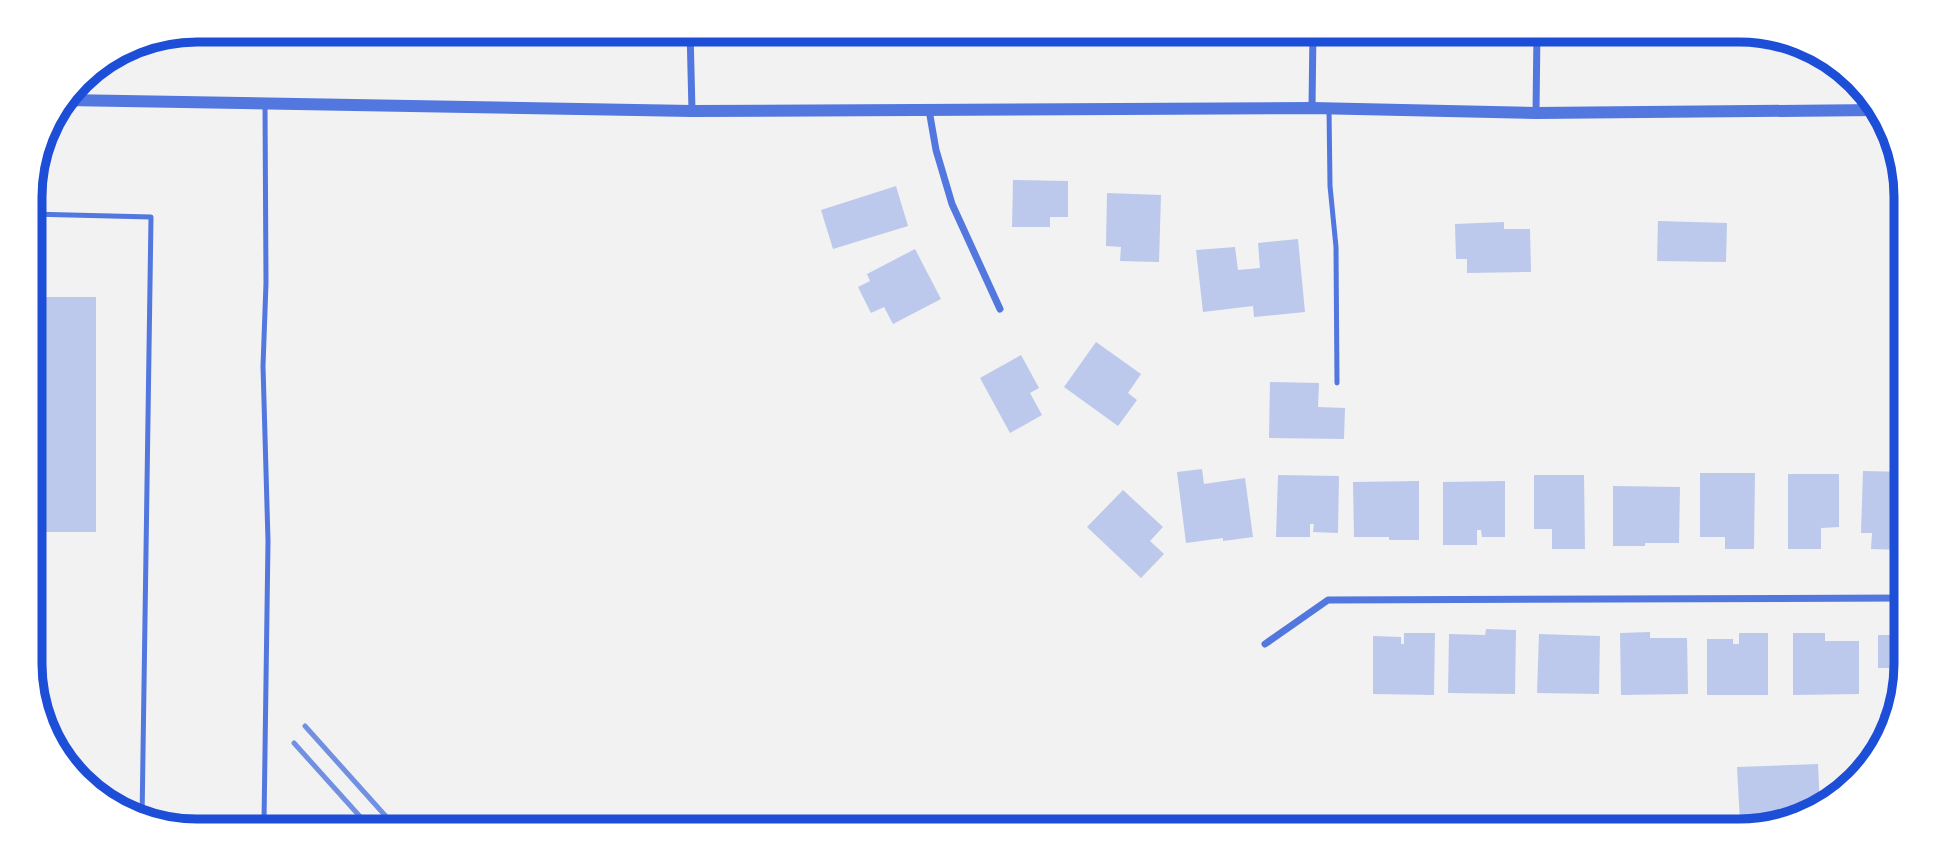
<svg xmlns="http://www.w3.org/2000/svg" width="1936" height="861" font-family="'Work Sans',sans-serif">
<rect width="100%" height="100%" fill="#f2f2f2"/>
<g fill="#bdc9ec">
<path d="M1013,180L1068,181V217H1050V227H1012Z"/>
<path d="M896,186L908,226L833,249L821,210Z"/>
<path d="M1107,193L1161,195L1159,262L1120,261L1121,247L1106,246Z"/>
<path d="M1658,221L1727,223L1726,262L1657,261Z"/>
<path d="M1504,222V229H1530L1531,272L1467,273V259H1456L1455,224Z"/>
<path d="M1298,239L1305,312L1254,317L1253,306L1203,312L1196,250L1235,247L1238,270L1260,268L1258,243Z"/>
<path d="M915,249L941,299L893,324L884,307L871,313L858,287L870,281L867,274Z"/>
<rect x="41" y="297" width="55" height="235"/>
<path d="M1096,342L1141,374L1128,393L1137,400L1118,426L1064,387Z"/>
<path d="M1021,355L1039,388L1030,393L1042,415L1010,433L980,378Z"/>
<path d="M1270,382L1319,383L1318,407L1345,408L1344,439L1269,438Z"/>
<path d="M1202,469L1204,484L1245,478L1253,537L1223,541V538L1186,543L1177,472Z"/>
<path d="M1863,471L1906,472V537L1903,536V550L1871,549L1872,533H1861Z"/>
<path d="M1700,473H1755L1754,549H1725V537H1700Z"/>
<path d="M1788,474H1839V527L1821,528V549H1788Z"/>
<path d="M1278,475L1339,476L1338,533L1313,532L1314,524H1310V537H1276Z"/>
<path d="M1534,475H1584L1585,549H1552V529H1534Z"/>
<path d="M1419,481V540H1389V537H1354L1353,482Z"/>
<path d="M1505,481V537H1482L1481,530H1477V545H1443V482Z"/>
<path d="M1613,486L1680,487L1679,543H1645V546H1613Z"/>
<path d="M1123,490L1163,527L1150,541L1164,554L1141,578L1087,527Z"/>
<path d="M1486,629L1516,630L1515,694L1448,693L1449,634L1485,635Z"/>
<path d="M1650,632V638H1687L1688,694L1621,695L1620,633Z"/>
<path d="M1404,633H1435L1434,695L1373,694V636L1401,637V644H1404Z"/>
<path d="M1739,633H1768V695H1707V639H1733V644H1739Z"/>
<path d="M1793,633H1825V641H1859V694L1793,695Z"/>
<path d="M1539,634L1600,636L1599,694L1537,693Z"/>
<path d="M1878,635H1894V643H1906V664L1898,704H1891L1892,668H1878Z"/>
<path d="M1880,714H1896L1894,727L1880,745Z"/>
<path d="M1818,764L1820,807L1776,822L1740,823L1737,767Z"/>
</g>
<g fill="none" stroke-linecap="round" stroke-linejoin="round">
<g stroke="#5277de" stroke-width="5">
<path d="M265,104L266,283L263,366L268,541L264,822L268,831"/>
<path d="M1329,108L1330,186L1336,247L1337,383"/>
<path d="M30,214L151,217L142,820"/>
</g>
<g stroke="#5277de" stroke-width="7">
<path d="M690,30L692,111"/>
<path d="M1312,108L1313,30"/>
<path d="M929,110L936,150L952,204L1000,309"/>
<path d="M1536,113L1537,30"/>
<path d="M1265,644L1328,600L1906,598"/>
</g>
<path stroke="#5277de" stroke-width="12" d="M65,100L692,111L1312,108L1536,113L1878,110"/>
<g stroke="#7290e2" stroke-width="5">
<path d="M305,726L399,831"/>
<path d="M294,743L373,831"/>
</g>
</g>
<path d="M0 0H1936V861H0ZM197 42H1739A155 155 0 0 1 1894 197V664A155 155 0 0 1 1739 819H197A155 155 0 0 1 42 664V197A155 155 0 0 1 197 42Z" fill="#fff" fill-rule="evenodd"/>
<path fill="none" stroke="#1d4ed8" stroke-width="9" d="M197 42H1739A155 155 0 0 1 1894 197V664A155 155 0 0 1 1739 819H197A155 155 0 0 1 42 664V197A155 155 0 0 1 197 42Z"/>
</svg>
